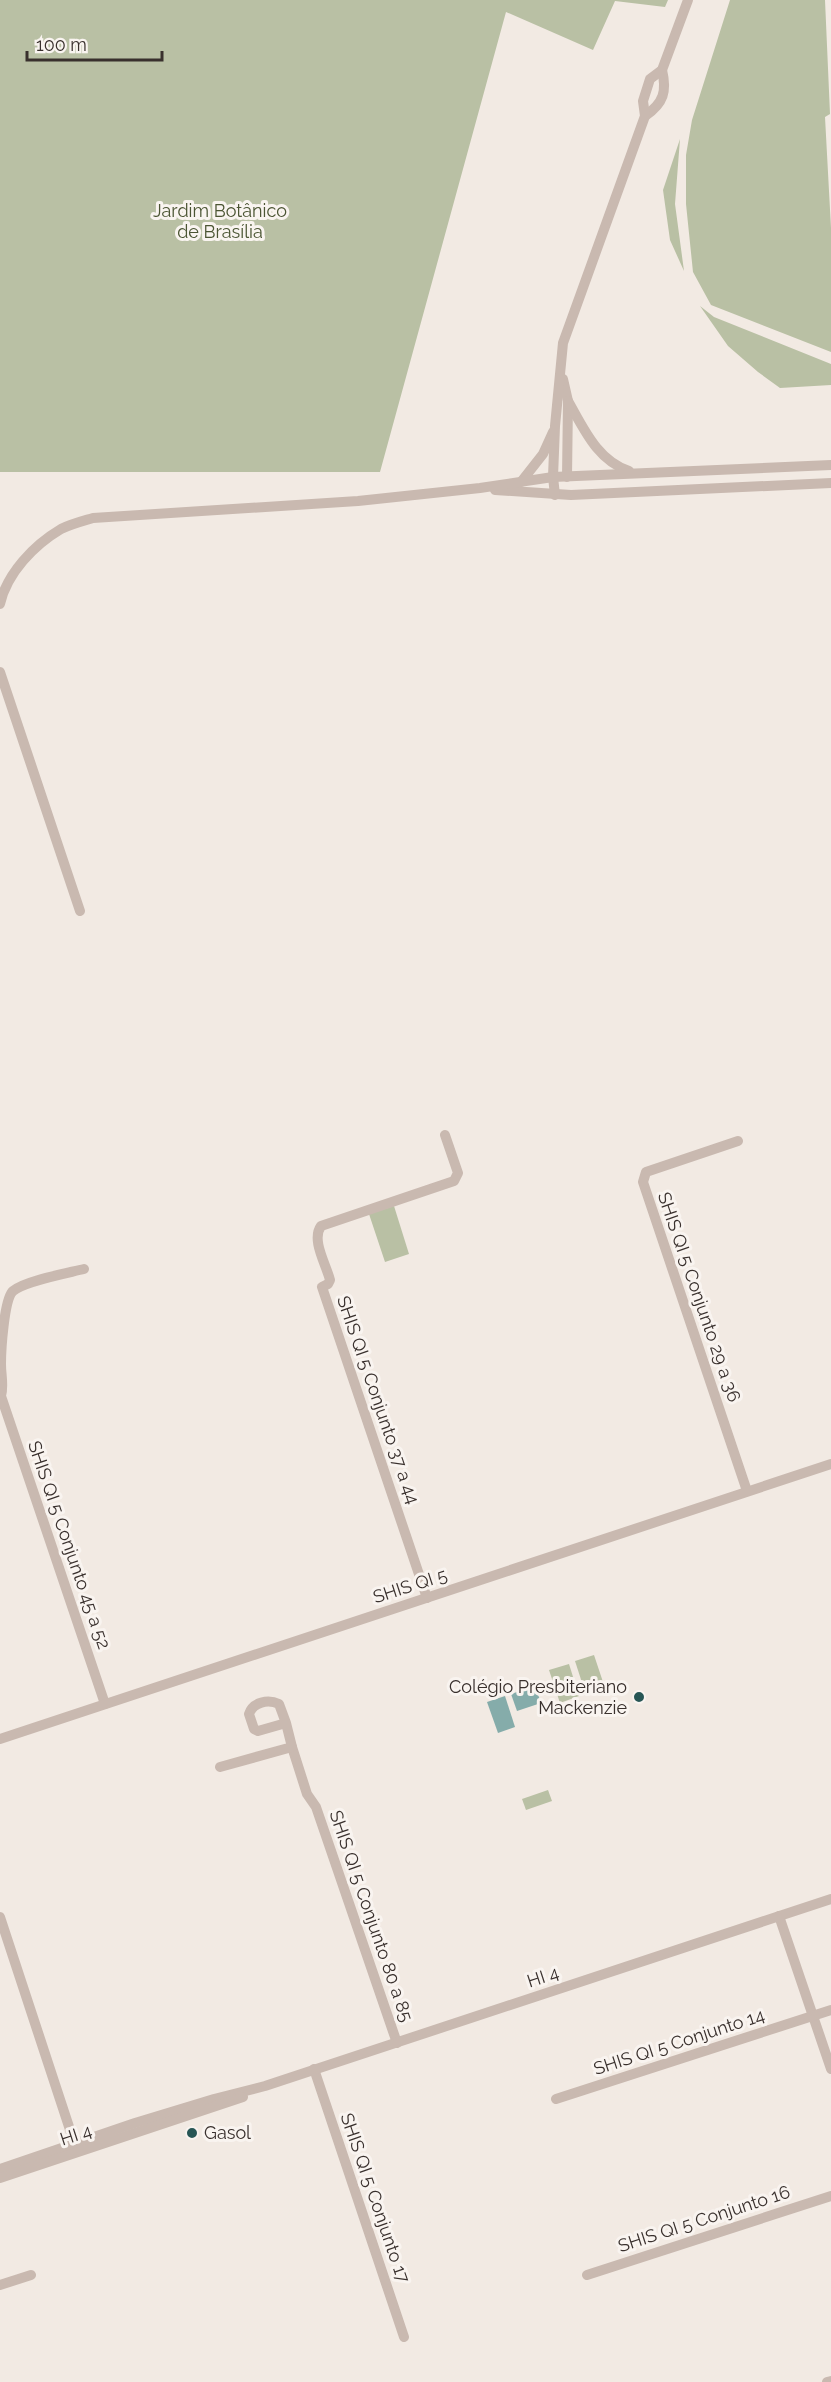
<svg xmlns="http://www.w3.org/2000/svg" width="831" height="2382" font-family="Raleway,sans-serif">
<rect width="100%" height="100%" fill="#f2eae3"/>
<g fill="#b9c0a4">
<path d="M0,0H668L665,7L615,1L593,50L506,12L380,472H0Z"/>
<path d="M730,0H825L830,114L825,117L831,228V352L711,305L693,272L686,204V155L692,120Z"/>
<path d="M680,139L675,204L684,271L670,240L663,190Z"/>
<path d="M700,306L714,317L831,364V385L780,388L758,372L728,346Z"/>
<path d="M394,1206L409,1254L385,1262L369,1214Z"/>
<path d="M594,1655L605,1688L586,1695L575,1661Z"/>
<path d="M569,1664L579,1696L560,1703L549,1670Z"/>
<path d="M548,1790L552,1801L526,1810L522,1799Z"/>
</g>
<g fill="#85acaa">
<path d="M535,1686L541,1703L517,1711L511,1694Z"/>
<path d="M505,1696L515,1727L498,1733L487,1702Z"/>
</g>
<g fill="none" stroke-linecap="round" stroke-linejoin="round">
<g stroke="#c9b9b0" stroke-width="10">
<path d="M645,116C664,103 667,91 662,70"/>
<path d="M563,379L568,401L567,477"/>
<path d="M568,401C584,429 597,460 629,471"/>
<path d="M521,482L543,454L553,432"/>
<path d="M495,490L571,495L831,483"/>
<path d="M555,495L553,477L555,426L563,343L645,116L643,101L650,79L662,70L688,0"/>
<path d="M0,604C7,573 34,545 61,529C71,524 83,521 93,518L358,501L480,488L553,477L831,465"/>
<path d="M0,672L80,911"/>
<path d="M738,1141L646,1172L643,1182L747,1491"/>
<path d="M84,1269C68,1273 24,1281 13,1291C4,1299 1,1351 1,1364C1,1376 4,1385 1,1396L105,1704"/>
<path d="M427,1598L322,1287L328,1284L330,1280C326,1264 311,1240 321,1226L454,1181L458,1173L445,1135"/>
<path d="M0,1739L831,1464"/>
<path d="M292,1747L307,1794L316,1807L397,2043"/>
<path d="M220,1767L292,1747L286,1723L258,1731L254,1729L249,1714C253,1702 268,1699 279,1704L286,1723"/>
<path d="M779,1916L831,2069"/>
<path d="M0,1917L76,2148"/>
<path d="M314,2069L404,2337"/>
<path d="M556,2099L831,2010"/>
<path d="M0,2169L135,2123L214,2099L265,2086L831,1899"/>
<path d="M0,2178L243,2097"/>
<path d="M587,2275L831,2196"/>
<path d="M0,2285L31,2275"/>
<path d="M827,2382L831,2381"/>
</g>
</g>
<g fill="#275655" stroke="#f9f4f0" stroke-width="2">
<circle cx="639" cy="1697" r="6"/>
<circle cx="192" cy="2133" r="6"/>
</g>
<g text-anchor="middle" stroke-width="6" stroke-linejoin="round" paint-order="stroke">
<g font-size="18" fill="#4b5533" stroke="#f9f4f0">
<text x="220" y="217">Jardim Botânico<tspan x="220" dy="21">de Brasília</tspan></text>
</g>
<g font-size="18" fill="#39302d" stroke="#f9f4f0">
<text transform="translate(699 1297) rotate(71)" y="6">SHIS QI 5 Conjunto 29 a 36</text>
<text transform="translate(378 1400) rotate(71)" y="6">SHIS QI 5 Conjunto 37 a 44</text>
<text transform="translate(69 1545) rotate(71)" y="6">SHIS QI 5 Conjunto 45 a 52</text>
<text transform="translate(410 1586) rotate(-18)" y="6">SHIS QI 5</text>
<text transform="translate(371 1916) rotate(71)" y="6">SHIS QI 5 Conjunto 80 a 85</text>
<text transform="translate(543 1977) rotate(-18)" y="6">HI 4</text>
<text transform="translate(679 2042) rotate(-18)" y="6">SHIS QI 5 Conjunto 14</text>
<text transform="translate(76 2135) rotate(-18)" y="6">HI 4</text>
<text transform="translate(375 2198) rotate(71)" y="6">SHIS QI 5 Conjunto 17</text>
<text transform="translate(704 2219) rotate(-18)" y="6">SHIS QI 5 Conjunto 16</text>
</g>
<g font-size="18" fill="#39302d" stroke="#f9f4f0" text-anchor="end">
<text x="627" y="1693">Colégio Presbiteriano<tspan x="627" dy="21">Mackenzie</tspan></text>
<text x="204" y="2139" text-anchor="start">Gasol</text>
</g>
</g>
<path d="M27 51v9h135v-9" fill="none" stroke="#39302d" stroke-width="3"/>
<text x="36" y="51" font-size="18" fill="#39302d" stroke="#f9f4f0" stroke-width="4.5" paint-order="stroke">100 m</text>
</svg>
